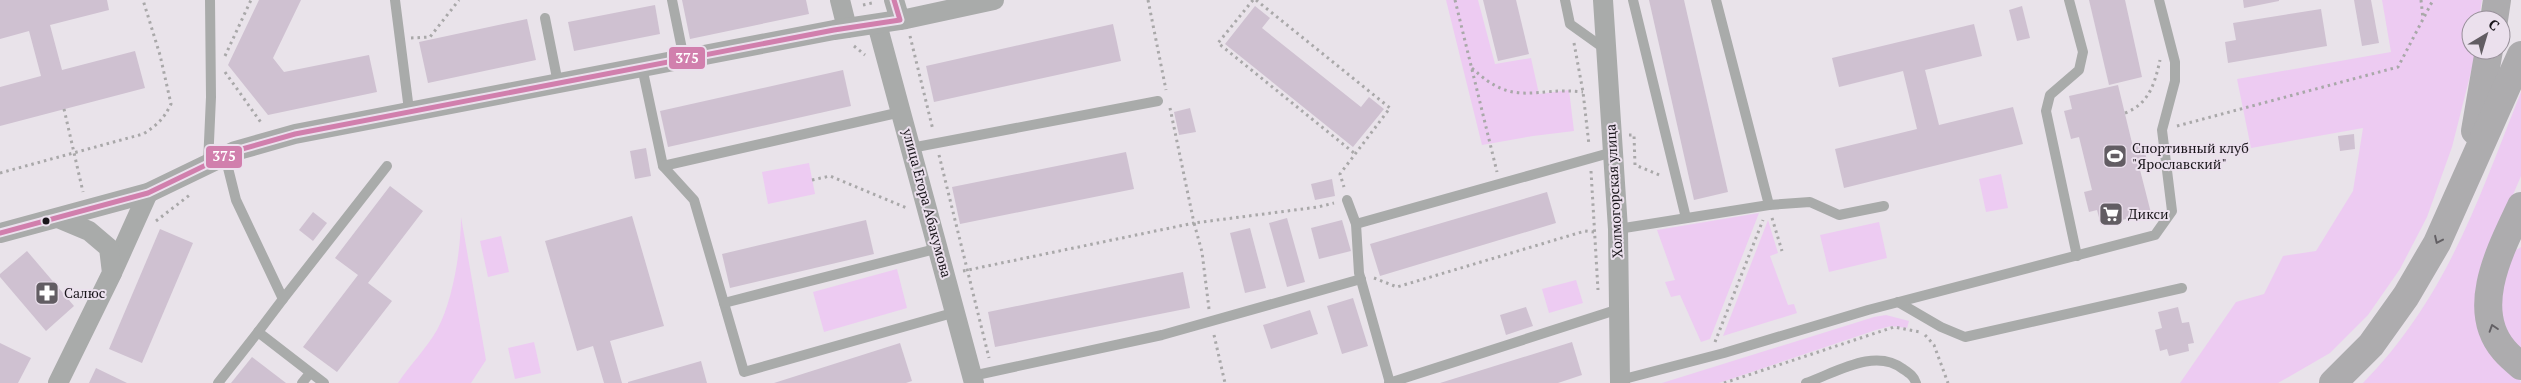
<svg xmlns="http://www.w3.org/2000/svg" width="2521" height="383" font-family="'PT Serif',serif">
<rect width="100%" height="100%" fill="#e9e3ea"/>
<g fill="#edcbf2">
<path d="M1446,0H1478L1495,64L1531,58L1539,94L1569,90L1574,131L1533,136L1482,145Z"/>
<path d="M2382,0H2482L2479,20H2471V50H2475L2474,60L2452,147L2427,217L2400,269L2368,315L2330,353L2278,383H2180L2236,302L2264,294L2283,256L2316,251L2353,191L2363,128L2251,148L2237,79L2391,52Z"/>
<path d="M2521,92V176L2500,225L2484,273L2521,383H2363C2447,297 2478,200 2521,92Z"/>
<path d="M809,163L815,194L768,204L762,172Z"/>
<path d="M2001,174L2008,208L1986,212L1979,179Z"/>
<path d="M1759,213L1710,339L1701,342L1680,295L1671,297L1665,282L1675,280L1657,230Z"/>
<path d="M461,217L486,360L471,383H398C410,365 426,349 437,330C453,301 461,249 461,217Z"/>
<path d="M1768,220L1778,253L1770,256L1788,305L1794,304L1797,313L1723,336Z"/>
<path d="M1879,222L1887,258L1829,272L1820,235Z"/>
<path d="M501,236L509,272L488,277L480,241Z"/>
<path d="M2521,247V354L2500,323L2502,279L2508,255Z"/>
<path d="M897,269L907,308L824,332L813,292Z"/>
<path d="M1576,280L1583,303L1549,313L1542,289Z"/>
<path d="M1886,315L1909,321L1907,328L1891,326L1876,330L1719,383H1662L1874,317Z"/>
<path d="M534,342L541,373L515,379L508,348Z"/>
</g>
<g fill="#cfc1d1">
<path d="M0,0H107L109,10L50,25L62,70L135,51L145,88L0,126V87L41,76L29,31L0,39Z"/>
<path d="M259,0H301L273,58L284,72L369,55L377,92L268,115L228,65Z"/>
<path d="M682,0H806L809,14L690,39Z"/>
<path d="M1483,0H1516L1529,54L1498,61Z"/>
<path d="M1649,0H1684L1728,192L1694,200Z"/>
<path d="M2089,0H2125L2142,77L2109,85Z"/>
<path d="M2243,0H2279V1L2244,8Z"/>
<path d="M2354,0H2371L2379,43L2362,46Z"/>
<path d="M655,5L660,34L574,51L568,22Z"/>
<path d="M1255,6L1270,18L1262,28L1361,107L1369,97L1384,109L1353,147L1225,44Z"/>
<path d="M2022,6L2030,38L2017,41L2009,10Z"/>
<path d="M2321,9L2327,46L2228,63L2225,42L2236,40L2233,23Z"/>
<path d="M527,19L536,60L428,83L419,42Z"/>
<path d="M1113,24L1121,61L934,102L926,66Z"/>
<path d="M1974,24L1982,56L1925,70L1939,125L2013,107L2023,144L1844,188L1835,149L1917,129L1903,71L1839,87L1832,58Z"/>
<path d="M843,70L851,106L668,147L660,111Z"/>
<path d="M2118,85L2133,147L2143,145L2148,164L2139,166L2151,213L2101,225L2097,210L2089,212L2084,192L2092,190L2079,137L2071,139L2064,111L2072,109L2069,96Z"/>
<path d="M1190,108L1196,132L1179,135L1174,112Z"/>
<path d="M2354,134L2355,149L2340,151L2338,136Z"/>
<path d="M646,148L651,176L635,179L630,151Z"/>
<path d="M1126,152L1134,189L960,224L952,187Z"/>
<path d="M1332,179L1335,196L1315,200L1311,184Z"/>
<path d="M390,186L423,211L368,283L392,301L337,372L303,347L358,275L335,258Z"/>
<path d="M1547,192L1556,223L1380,276L1370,244Z"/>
<path d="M313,212L327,223L313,241L299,230Z"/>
<path d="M632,216L664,326L610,341L622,383H604L593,346L577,351L545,241Z"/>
<path d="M1287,218L1305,282L1287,287L1269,223Z"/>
<path d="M866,220L874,254L730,288L722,254Z"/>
<path d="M1342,220L1351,251L1319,259L1311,228Z"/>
<path d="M1250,228L1266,288L1245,293L1230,233Z"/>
<path d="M160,229L193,243L142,363L109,349Z"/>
<path d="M27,251L74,306L46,331L0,277V274Z"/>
<path d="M1183,272L1190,308L995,347L988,312Z"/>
<path d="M1353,298L1368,346L1342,354L1327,306Z"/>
<path d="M1526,307L1533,326L1506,335L1500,315Z"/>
<path d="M2178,307L2182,323L2189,322L2194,343L2188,344L2189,351L2169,356L2167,349L2160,351L2155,330L2162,328L2158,312Z"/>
<path d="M1310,310L1318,334L1271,349L1263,325Z"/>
<path d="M1572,342L1582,375L1558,383H1440Z"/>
<path d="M0,343L31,358L18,383H0Z"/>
<path d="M900,343L912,381L906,383H774Z"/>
<path d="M252,357L286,383H231Z"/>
<path d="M701,361L707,383H628V382Z"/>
<path d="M96,368L127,383H89Z"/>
</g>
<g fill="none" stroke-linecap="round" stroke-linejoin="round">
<g stroke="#a9a8a9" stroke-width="3" stroke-dasharray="2.5 4" stroke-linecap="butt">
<path d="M1148,0L1166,90"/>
<path d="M1253,0L1218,43L1354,153"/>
<path d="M1256,0L1390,108L1340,174L1344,187"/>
<path d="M1455,0L1497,172"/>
<path d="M2421,0L2423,19"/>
<path d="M863,5L872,3"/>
<path d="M910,36L933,130"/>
<path d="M411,38L430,37L459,0"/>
<path d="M1574,43L1583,92L1589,145"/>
<path d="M854,46L865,55"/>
<path d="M225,56L251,0"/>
<path d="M1472,68C1515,109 1534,86 1583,92"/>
<path d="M225,72L262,124"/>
<path d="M64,109L83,192"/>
<path d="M2125,113C2149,104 2155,83 2160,60"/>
<path d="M2177,126L2398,67L2433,0"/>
<path d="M1629,135H1634L1635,165L1662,176"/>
<path d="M939,155L989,358"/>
<path d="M1591,171L1598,290"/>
<path d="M0,173L143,134C156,126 164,119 171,104L160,55L143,0"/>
<path d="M812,180L830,176L907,208"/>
<path d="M1772,218L1782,251"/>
<path d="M156,221L191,194"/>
<path d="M963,271L1194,223L1170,108"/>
<path d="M1374,278L1397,287L1585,231L1594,232"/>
<path d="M1209,309L1202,252L1194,223L1318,207L1334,203"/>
<path d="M1214,335L1225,383"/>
<path d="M1925,335L1934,345L1948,383"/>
<path d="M1715,342L1763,220"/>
<path d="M1724,383L1894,327L1920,332"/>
</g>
<g stroke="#a9abaa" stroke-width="10">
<path d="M395,0L409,110"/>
<path d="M672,0L684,59"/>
<path d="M1565,0L1570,24L1605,49"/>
<path d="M1633,0L1686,218"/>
<path d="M2069,0L2083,52L2079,70L2050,95L2046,111L2077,256"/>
<path d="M545,18L558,83"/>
<path d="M642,67L663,166L694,200L744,372L956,312"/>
<path d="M911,148L1158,101"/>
<path d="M225,156L236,200L283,299L258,332L324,383"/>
<path d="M208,164L211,97L210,0"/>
<path d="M663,166L901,112"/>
<path d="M1347,200L1356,224L1359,273L1390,383"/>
<path d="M1769,205L1810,202L1839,215L1884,206"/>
<path d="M1356,224L1613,152"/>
<path d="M1618,229L1769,205L1716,0"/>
<path d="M283,299L387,166"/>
<path d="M1898,302L1941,327L1965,337L2182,288"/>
<path d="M724,303L939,248"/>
<path d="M972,376L1162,335L1361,279"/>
<path d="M1620,380L1724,353L1868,310L2155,235L2172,211L2162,130L2175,81V62L2159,0"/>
<path d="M218,383L258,332"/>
<path d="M302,383L310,373"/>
<path d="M1389,383L1619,309"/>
<path d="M1806,383C1835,373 1875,347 1903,369C1909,373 1914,376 1916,383"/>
</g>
<g stroke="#a9abaa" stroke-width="20">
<path d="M840,0L847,28"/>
<path d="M894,0L900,20"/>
<path d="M1603,0L1618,229L1620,383"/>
<path d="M877,24L974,383"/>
<path d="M0,233L148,193L235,151L295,134L834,30L906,19L994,0"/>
<path d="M112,273L148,193"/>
<path d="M58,383L112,273L109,248L89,231L58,218"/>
</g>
<g stroke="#adacae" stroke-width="28">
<path d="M2494,20L2497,0"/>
<path d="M2475,131L2489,50"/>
<path d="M2521,206C2502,247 2468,308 2504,350C2509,356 2515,361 2521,366"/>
<path d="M2333,383L2371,345L2406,296L2437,243L2521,55"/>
</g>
<g stroke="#ebe0ed" stroke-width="9">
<path id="bus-1" d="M0,233L148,193L235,151L295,134L834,30L900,20L894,0"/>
</g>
<use href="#bus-1" stroke="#d17fad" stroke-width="5"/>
</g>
<defs><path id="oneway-chevron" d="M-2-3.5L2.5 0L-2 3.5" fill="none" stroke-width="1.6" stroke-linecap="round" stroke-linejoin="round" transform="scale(1.25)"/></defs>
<g stroke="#636064">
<use href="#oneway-chevron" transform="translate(2438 240) rotate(115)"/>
<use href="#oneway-chevron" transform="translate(2493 328) rotate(-108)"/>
</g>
<defs>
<g id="stadium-square" transform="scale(1.25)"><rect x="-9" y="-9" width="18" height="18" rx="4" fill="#625d63" stroke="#ebe0ed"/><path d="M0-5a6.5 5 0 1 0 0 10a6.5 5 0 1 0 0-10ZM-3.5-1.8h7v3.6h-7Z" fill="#fff"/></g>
<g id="supermarket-square" transform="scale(1.25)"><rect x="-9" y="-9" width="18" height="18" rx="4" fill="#625d63" stroke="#ebe0ed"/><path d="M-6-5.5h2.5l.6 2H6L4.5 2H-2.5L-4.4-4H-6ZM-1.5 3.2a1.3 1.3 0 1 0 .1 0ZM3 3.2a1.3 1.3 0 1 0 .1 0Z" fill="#fff"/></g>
<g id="pharmacy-square" transform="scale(1.25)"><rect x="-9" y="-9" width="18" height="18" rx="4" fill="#625d63" stroke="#ebe0ed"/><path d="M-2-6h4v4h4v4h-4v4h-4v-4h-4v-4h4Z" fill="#fff"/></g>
</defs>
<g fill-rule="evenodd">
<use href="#stadium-square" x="2115" y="156"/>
<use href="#supermarket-square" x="2111" y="214"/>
<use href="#pharmacy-square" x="47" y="293"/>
</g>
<circle fill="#19151a" stroke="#ebe0ed" stroke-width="2" cx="46" cy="221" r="4.5"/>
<g text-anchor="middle" stroke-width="4" stroke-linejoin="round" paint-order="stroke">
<g font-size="14" fill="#19151a" stroke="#ebe0ed" text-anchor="start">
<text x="2132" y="153">Спортивный клуб<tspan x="2132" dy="16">"Ярославский"</tspan></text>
<text x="2128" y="219">Дикси</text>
<text x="64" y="298">Салюс</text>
</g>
<g font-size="14" fill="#19151a" stroke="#ebe0ed">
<text transform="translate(1614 191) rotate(-93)" y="5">Холмогорская улица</text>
<text transform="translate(927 203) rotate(75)" y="5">улица Егора Абакумова</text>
</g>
</g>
<g stroke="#ebe0ed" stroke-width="2">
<rect x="668" y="46" width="38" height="24" rx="5" fill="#d17fad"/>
<rect x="205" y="145" width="38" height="24" rx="5" fill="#d17fad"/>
</g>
<g font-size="14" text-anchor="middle" font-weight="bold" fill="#fff">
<text x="687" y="63">375</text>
<text x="224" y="161">375</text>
</g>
<g transform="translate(2486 35) rotate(38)"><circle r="24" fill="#ebe0ed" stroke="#978f99"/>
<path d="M0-4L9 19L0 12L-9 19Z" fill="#625d63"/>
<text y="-8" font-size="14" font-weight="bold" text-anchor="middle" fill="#19151a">С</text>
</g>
</svg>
